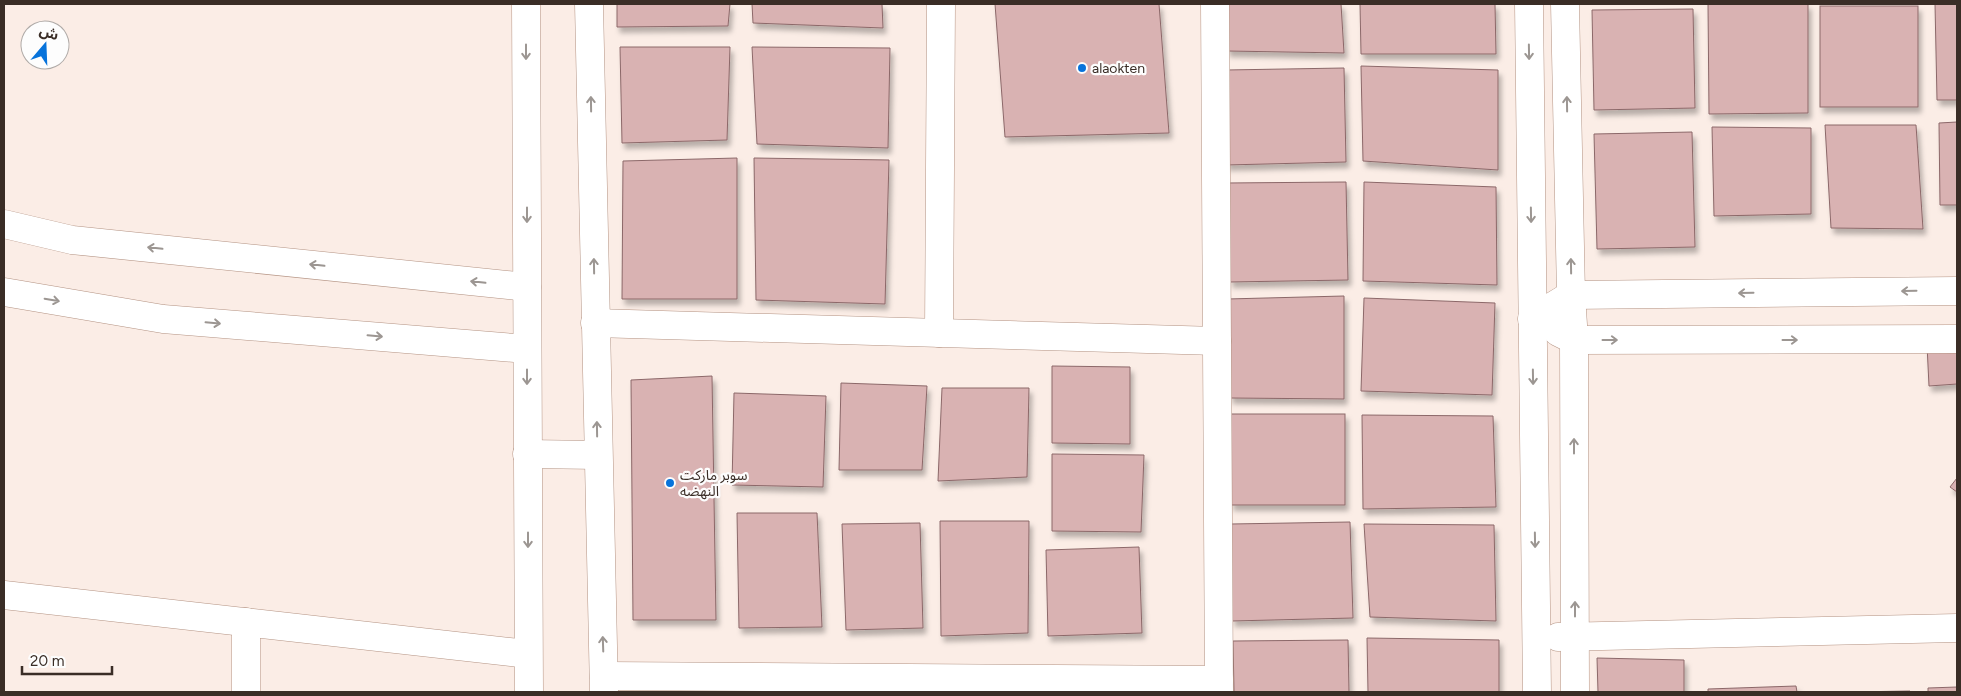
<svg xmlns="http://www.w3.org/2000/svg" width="1961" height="696" font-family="Figtree,'Noto Sans Arabic',sans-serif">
<defs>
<filter id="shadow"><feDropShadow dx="3" dy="5.5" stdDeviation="2.5" flood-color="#0004"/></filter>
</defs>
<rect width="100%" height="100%" fill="#fbede6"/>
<g fill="#d9b2b2" stroke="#8c6869" filter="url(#shadow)">
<path d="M617,4H730L728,26L617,27Z"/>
<path d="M752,4H882L883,28L753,23Z"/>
<path d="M995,4H1159L1169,133L1005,137Z"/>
<path d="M1225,4H1341L1344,53L1227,51Z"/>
<path d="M1360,4H1495L1496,54H1361Z"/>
<path d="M1708,4H1808V113L1709,114Z"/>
<path d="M1935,4H1957V100H1937Z"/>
<rect x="1820" y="6" width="98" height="101"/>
<path d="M1693,9L1695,108L1594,110L1592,10Z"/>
<path d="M620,47H730L727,140L622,143Z"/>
<path d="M752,47L890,48L888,148L757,144Z"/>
<path d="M1361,66L1498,70V170L1363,161Z"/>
<path d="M1344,68L1346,162L1226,165V70Z"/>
<path d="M1957,122V205H1940L1939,123Z"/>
<path d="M1825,125H1916L1923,229L1831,228Z"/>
<path d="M1712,127L1811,128V214L1714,216Z"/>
<path d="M1692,132L1695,247L1597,249L1594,134Z"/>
<path d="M737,158V299H622L623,161Z"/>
<path d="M754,158L889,160L885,304L756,300Z"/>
<path d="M1346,182L1348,280L1230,282L1226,183Z"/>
<path d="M1364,182L1496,187L1497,285L1363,281Z"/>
<path d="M1344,296V399L1230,398L1227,299Z"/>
<path d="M1364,298L1495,303L1492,395L1361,391Z"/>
<path d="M1957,344V384L1929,386L1927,345Z"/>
<path d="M1052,366L1130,367V444L1052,443Z"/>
<path d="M712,376L716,620H633L631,380Z"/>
<path d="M841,383L927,386L922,470H839Z"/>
<path d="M942,388H1029L1027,477L938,481Z"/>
<path d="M734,393L826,396L823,487L732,485Z"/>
<rect x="1231" y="414" width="114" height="91"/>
<path d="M1362,415L1493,416L1496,507L1363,509Z"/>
<path d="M1052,454L1144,455L1141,532L1052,531Z"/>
<path d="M1957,478V492L1950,487Z"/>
<path d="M737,513H817L822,627L739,628Z"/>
<path d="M940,521H1029L1028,633L941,636Z"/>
<path d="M1350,522L1353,618L1232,621L1231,524Z"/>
<path d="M920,523L923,628L846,630L842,524Z"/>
<path d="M1364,524L1494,525L1496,621L1370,617Z"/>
<path d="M1139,547L1142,633L1048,636L1046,550Z"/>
<path d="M1367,638L1499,640V692H1368Z"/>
<path d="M1348,640L1349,692H1234L1233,641Z"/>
<path d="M1597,658L1684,660V692H1598Z"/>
<path d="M1796,686L1797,692H1708V689Z"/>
<path d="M1957,687V692H1928V688Z"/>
<path d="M1910,691V692H1850Z"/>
</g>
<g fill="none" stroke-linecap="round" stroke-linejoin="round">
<g stroke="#b49383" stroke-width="29">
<g id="minor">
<path d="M526,4L529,692"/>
<path d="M589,4L604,692"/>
<path d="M1215,4L1219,692"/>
<path d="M1529,4L1537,692"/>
<path d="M1565,4L1571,295L1574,340L1575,692"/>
<path d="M4,224L72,240L527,287"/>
<path d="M4,292L163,319L527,349"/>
<path d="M1532,319L1571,295L1957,291"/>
<path d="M595,323L1217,341"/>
<path d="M1558,332L1574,340L1957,339"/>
<path d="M939,333L941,4"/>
<path d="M527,454L598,455"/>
<path d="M4,595L528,654"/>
<path d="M246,622V692"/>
<path d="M1558,637L1957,628"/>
<path d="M604,676L1219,680"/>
</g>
</g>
<use href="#minor" stroke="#fff" stroke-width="28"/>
</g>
<defs><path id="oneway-shaft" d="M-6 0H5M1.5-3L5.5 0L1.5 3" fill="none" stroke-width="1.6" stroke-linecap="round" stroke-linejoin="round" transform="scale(1.25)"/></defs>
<g stroke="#9c9692">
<use href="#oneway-shaft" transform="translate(526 52) rotate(90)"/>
<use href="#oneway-shaft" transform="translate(1529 52) rotate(89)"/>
<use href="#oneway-shaft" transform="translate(591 104) rotate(-91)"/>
<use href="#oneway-shaft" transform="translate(1567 104) rotate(-91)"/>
<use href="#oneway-shaft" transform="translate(527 215) rotate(90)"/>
<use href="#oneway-shaft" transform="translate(1531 215) rotate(89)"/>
<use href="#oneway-shaft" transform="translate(155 248) rotate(-174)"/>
<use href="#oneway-shaft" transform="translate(317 265) rotate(-174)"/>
<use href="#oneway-shaft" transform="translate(594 266) rotate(-91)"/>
<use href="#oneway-shaft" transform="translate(1571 266) rotate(-91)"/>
<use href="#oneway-shaft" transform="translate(478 282) rotate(-174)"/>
<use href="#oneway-shaft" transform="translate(1909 291) rotate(179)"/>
<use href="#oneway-shaft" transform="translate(1746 293) rotate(179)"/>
<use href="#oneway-shaft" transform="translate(52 300) rotate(10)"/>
<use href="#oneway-shaft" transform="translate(213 323) rotate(5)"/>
<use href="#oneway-shaft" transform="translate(375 336) rotate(5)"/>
<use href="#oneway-shaft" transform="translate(1610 340)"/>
<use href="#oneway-shaft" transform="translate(1790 340)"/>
<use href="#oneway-shaft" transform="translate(527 377) rotate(90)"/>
<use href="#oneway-shaft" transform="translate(1533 377) rotate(89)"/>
<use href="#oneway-shaft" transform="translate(597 429) rotate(-91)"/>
<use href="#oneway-shaft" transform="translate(1574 446) rotate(-90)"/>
<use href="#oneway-shaft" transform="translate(528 540) rotate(90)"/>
<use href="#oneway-shaft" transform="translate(1535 540) rotate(89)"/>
<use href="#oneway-shaft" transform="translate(1575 609) rotate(-90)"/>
<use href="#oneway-shaft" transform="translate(603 644) rotate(-92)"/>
</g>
<g fill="#0773db" stroke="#fdfdfd" stroke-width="2">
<circle cx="1082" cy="68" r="5"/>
<circle cx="670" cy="483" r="5"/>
</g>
<g text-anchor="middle" stroke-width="4.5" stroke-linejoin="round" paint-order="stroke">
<g font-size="14" fill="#3a2d26" stroke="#fdfdfd" text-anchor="start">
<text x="1092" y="73">alaokten</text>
<text x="680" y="480">سوبر ماركت<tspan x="680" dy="16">النهضه</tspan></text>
</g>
</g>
<rect width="1961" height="696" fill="none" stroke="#3a2d26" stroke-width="10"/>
<g transform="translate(45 45) rotate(19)"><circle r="24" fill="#fdfdfd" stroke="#afaaa7"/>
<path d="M0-4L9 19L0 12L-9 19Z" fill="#0773db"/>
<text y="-8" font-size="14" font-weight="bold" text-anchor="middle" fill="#3a2d26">ش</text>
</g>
<path d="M22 666v8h90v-8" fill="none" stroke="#3a2d26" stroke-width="2.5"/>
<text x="30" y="666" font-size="15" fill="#3a2d26" stroke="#fdfdfd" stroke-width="4" paint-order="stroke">20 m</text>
</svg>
